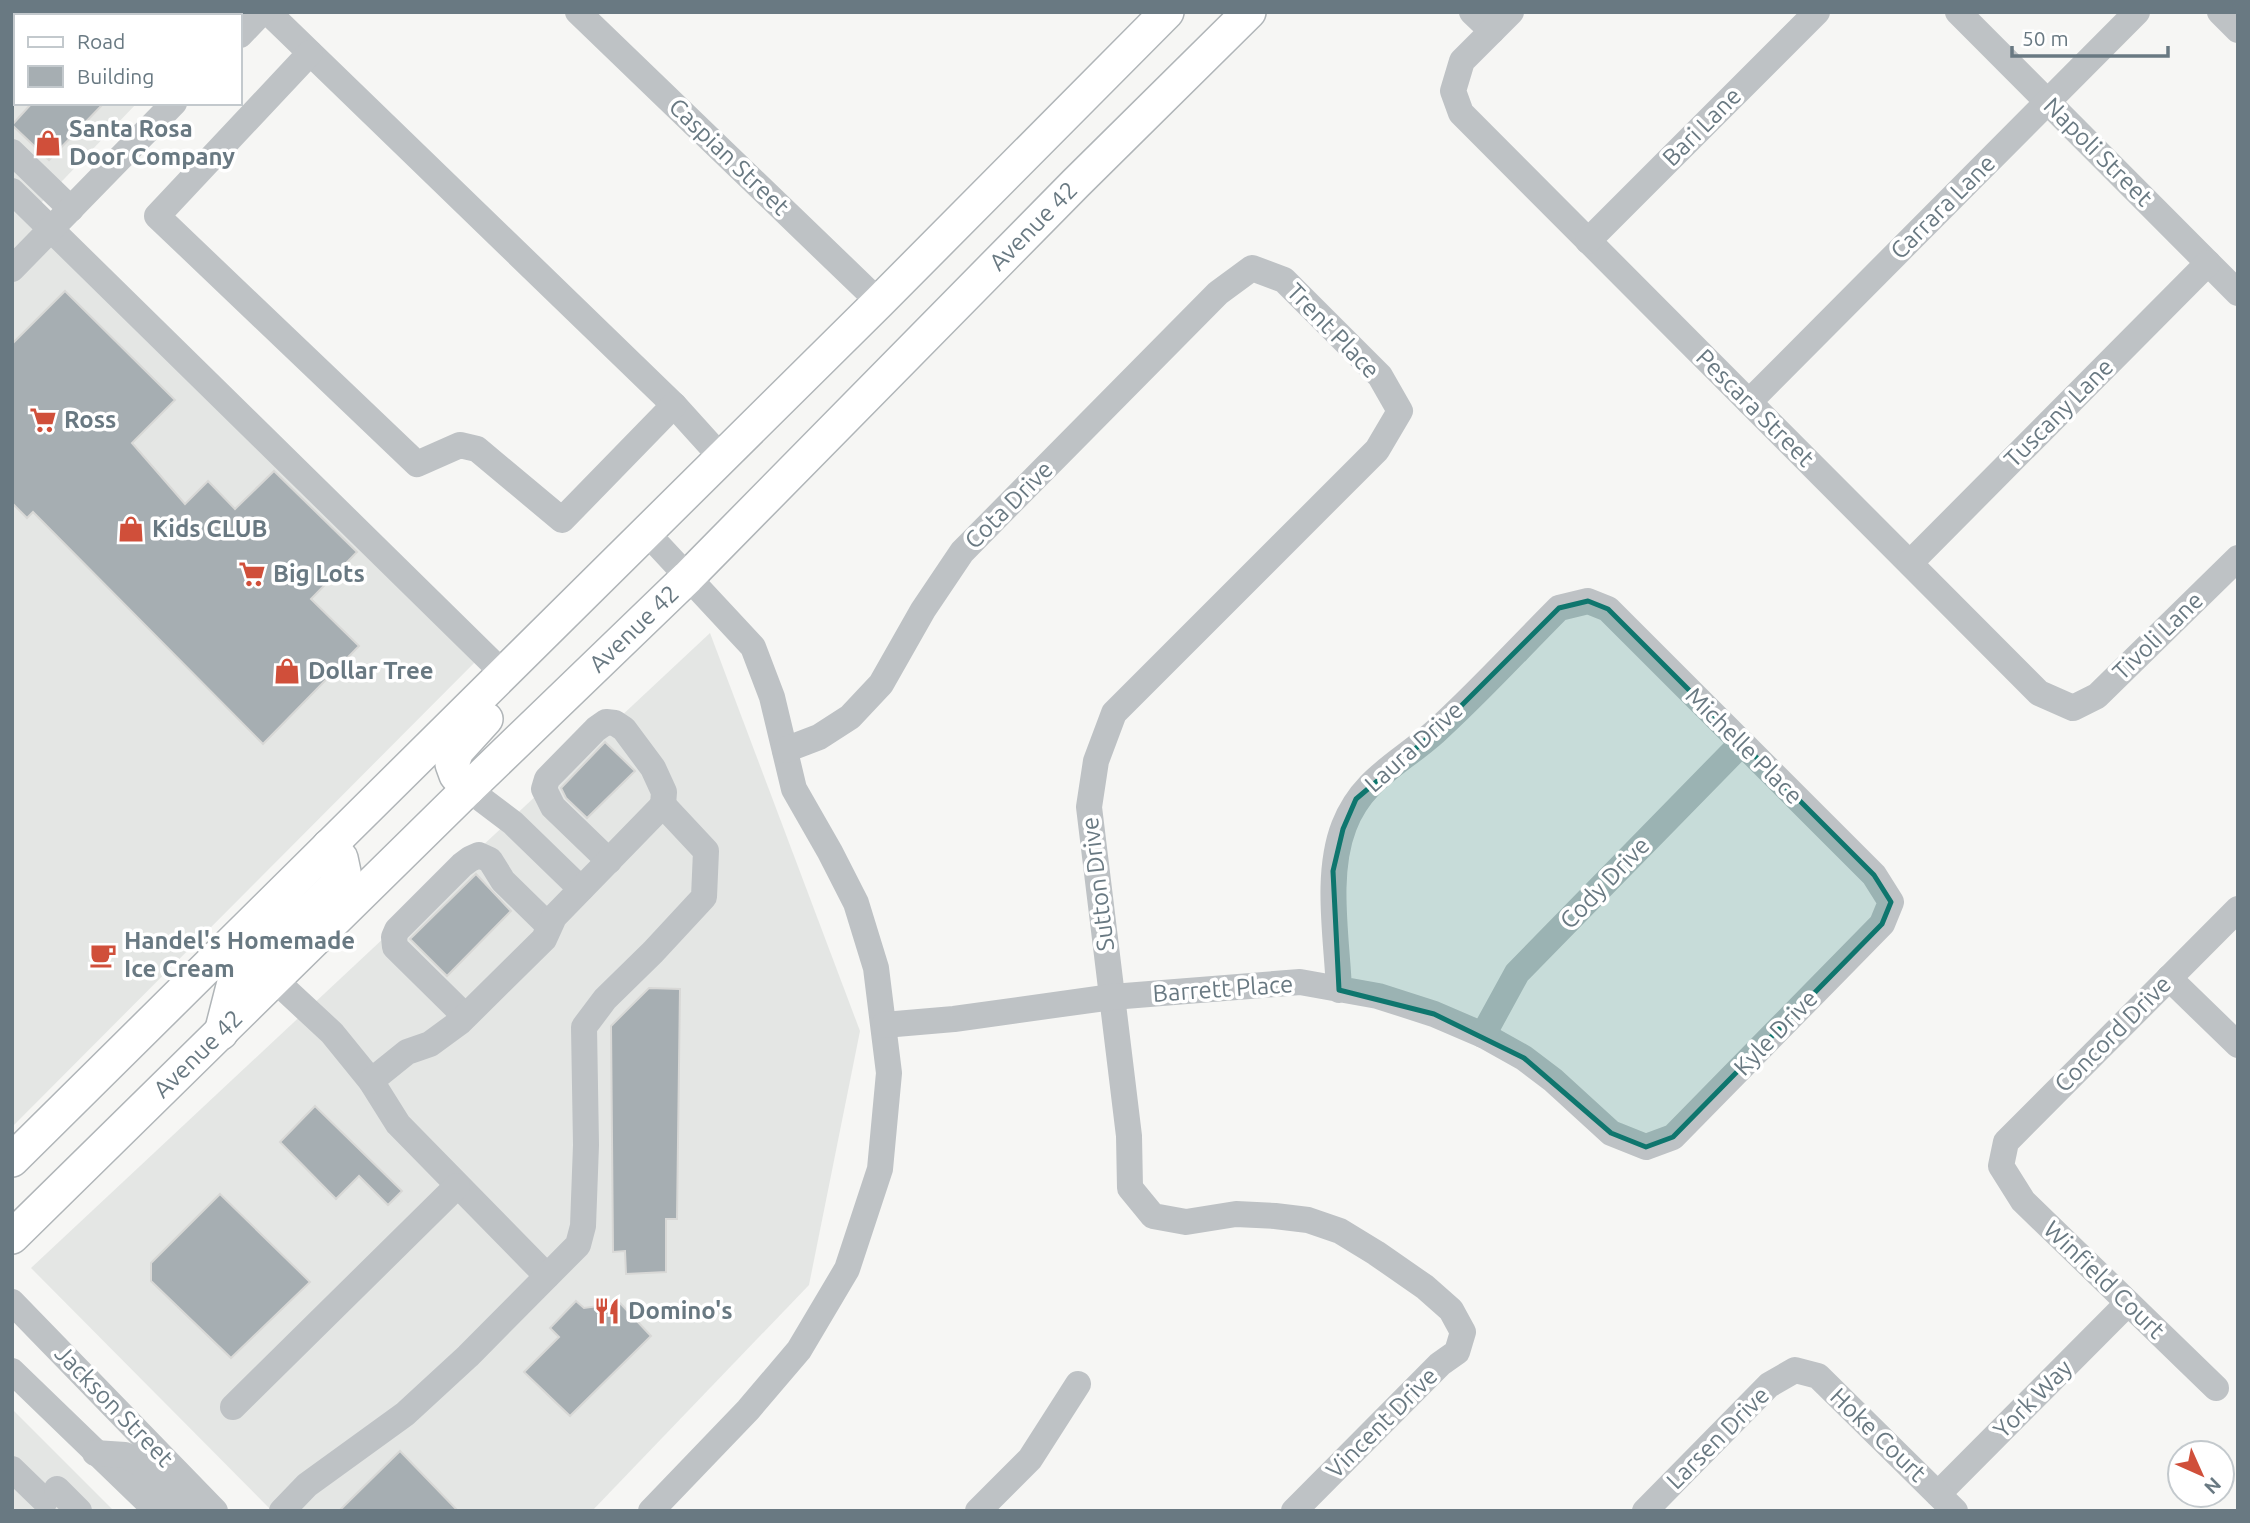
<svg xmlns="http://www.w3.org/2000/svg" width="2250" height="1523" font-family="Ubuntu,sans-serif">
<rect width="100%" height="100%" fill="#f6f6f4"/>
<g fill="#e4e6e4">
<path d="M12,12H62L66,16H16V103H137L41,203L492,645L12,1127Z"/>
<path d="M710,633L860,1031L809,1285L592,1511H272L31,1268Z"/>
<path d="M12,1409L114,1511H12Z"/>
</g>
<g fill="#a6aeb2" stroke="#d8d8d6" stroke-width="2">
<path d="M32,103H104L49,160L12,125Z"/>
<path d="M65,291L175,400L132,443L185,504L208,481L235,509L274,471L357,552L311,599L359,646L263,744L33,512L27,518L12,503V344Z"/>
<path d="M605,742L635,771L587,818L566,798L561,788Z"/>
<path d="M476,874L511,911L447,976L410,939Z"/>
<path d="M649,988L680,989L677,1219H666V1272L626,1274L625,1251L613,1252L611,1026Z"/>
<path d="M315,1106L402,1191L388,1205L359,1176L336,1199L280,1142Z"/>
<path d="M220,1194L310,1282L231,1358L151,1281V1263Z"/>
<path d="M576,1301L584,1308L620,1303L651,1336L570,1416L524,1372L559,1337L550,1328Z"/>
<path d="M400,1451L458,1511H339Z"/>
</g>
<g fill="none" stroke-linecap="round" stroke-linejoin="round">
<g stroke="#b0b5b8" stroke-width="36">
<g id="major">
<path d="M468,789L456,775L452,764L457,751L486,719"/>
<path d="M221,1033L233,986L333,888L344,872L341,858L329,846"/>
<path d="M12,1160L879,302L1167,12"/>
<path id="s1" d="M12,1237L468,789L688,577L1076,183L1249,12"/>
</g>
</g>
<g stroke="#bec2c5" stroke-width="26">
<path d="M91,12L95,16"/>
<path d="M268,12L674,405L721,457"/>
<path d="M578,12L879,302"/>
<path d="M1472,12L1492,31"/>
<path d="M1511,12L1462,61L1453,91L1461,113L2039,693L2073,708L2097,696L2238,558"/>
<path d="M1958,12L2238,293"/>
<path d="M2220,12L2238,30"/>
<path d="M240,35L262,12"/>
<path d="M310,53L157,216L417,464L460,445L477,449L562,520L674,405"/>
<path d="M12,152L71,209"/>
<path d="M12,191L503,673"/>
<path d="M1588,241L1817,12"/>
<path d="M12,269L174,103"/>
<path d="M1749,402L2137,12"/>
<path d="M646,532L753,647L772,697L794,789L830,852L856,903L876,968L889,1073L880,1169L847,1269L799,1350L748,1410L651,1511"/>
<path d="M1910,563L2208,263"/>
<path d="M785,750L819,737L850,717L881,684L923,610L962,552L1218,293L1252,268L1284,280L1380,376L1400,411L1377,450L1114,713L1096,761L1089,807L1129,1136L1130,1188L1153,1216L1186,1222L1236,1214L1275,1216L1308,1220L1340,1231L1376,1253L1425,1287L1451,1310L1463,1332L1457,1352L1440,1364L1294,1511"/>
<path d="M468,789L513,823L581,889"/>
<path d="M609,861L553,807L544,789L547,779L596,729L606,722L615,723L624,729L653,768L664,792L663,805"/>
<path d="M2169,978L2238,1045"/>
<path d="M275,980L332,1033L371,1081L398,1124L547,1276"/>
<path d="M465,1016L395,947L394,937L397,930L462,865L470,859L479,855L490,860L503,881L549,926"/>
<path d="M884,1025L954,1019L1112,997L1300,982L1378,996L1434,1014L1483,1035L1524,1058L1553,1080L1611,1133L1646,1147L1673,1137L1882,924L1891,902L1874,875L1608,609L1588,601L1559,608C1518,649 1478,693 1435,732C1399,764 1362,779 1344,826C1325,875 1337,939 1339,990"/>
<path d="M1483,1035L1517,973L1742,743"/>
<path d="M12,1302L215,1511"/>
<path d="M12,1371L157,1511"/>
<path d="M2216,1388L2023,1201L2001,1166L2006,1142L2238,909"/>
<path d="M233,1407L457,1186"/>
<path d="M95,1453L125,1455L140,1463L188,1511"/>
<path d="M12,1469L45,1501"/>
<path d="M57,1489L79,1511"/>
<path d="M1938,1494L2128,1303"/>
<path d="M282,1511L307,1485L405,1414L468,1356L578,1245L583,1226L586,1145L584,1027L605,999L653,952L704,897L706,851L663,805L554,917L544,939L460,1022L430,1044L407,1052L371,1081"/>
<path d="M978,1511L1030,1459L1078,1384"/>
<path d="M1645,1511L1769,1385L1795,1370L1818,1376L1955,1511"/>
</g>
<use href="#major" stroke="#fff" stroke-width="33"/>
</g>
<path fill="#0f766e" fill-opacity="0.2" stroke="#0f766e" stroke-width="5" stroke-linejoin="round" d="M1588,601L1608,609L1874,875L1891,902L1882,924L1673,1137L1646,1147L1611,1133L1524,1058L1434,1014L1339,990L1333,871L1343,829L1356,799L1435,732L1559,608Z"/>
<defs>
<g id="shop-bare" transform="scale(2.1)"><path d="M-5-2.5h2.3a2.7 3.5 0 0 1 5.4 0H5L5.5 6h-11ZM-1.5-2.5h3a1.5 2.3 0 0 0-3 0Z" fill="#d04f3a" stroke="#fff" stroke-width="2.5" paint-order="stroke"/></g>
<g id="supermarket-bare" transform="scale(2.1)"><path d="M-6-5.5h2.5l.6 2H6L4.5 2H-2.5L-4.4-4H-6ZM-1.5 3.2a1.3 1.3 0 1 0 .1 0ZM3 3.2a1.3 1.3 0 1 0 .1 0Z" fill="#d04f3a" stroke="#fff" stroke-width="2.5" paint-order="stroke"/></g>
<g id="cafe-bare" transform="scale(2.1)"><path d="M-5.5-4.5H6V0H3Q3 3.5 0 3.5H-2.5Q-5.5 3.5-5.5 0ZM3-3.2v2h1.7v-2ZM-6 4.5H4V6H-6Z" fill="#d04f3a" stroke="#fff" stroke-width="2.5" paint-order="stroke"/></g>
<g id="restaurant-bare" transform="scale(2.1)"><path d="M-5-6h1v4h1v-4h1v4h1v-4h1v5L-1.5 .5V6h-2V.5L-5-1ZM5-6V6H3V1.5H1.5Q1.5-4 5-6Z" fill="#d04f3a" stroke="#fff" stroke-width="2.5" paint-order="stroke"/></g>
</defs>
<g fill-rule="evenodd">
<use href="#shop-bare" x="48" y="143"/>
<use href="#supermarket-bare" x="43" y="420"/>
<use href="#shop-bare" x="131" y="529"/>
<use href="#supermarket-bare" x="252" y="574"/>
<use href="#shop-bare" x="287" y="671"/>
<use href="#cafe-bare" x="103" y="955"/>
<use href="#restaurant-bare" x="607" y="1311"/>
</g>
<g text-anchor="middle" stroke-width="7" stroke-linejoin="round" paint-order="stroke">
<g font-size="24" fill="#697982" stroke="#fff">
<text transform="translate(1702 127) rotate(-45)" y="8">Bari Lane</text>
<text transform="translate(2098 152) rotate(45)" y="8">Napoli Street</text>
<text transform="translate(729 157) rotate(44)" y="8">Caspian Street</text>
<text transform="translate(1943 207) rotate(-45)" y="8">Carrara Lane</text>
<text dy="8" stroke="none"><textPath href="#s1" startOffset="1437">Avenue 42</textPath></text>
<text transform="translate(1333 331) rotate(46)" y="8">Trent Place</text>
<text transform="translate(1755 408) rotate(45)" y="8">Pescara Street</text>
<text transform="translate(2059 413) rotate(-45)" y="8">Tuscany Lane</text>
<text transform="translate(1009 505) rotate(-45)" y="8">Cota Drive</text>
<text dy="8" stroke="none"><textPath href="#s1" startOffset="870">Avenue 42</textPath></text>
<text transform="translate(2158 636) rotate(-44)" y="8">Tivoli Lane</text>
<text transform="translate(1744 746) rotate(45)" y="8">Michelle Place</text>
<text transform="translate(1414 747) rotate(-42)" y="8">Laura Drive</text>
<text transform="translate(1605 883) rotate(-46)" y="8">Cody Drive</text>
<text transform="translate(1098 884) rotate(-97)" y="8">Sutton Drive</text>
<text transform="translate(1223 989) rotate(-4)" y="8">Barrett Place</text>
<text transform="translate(1776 1033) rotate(-46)" y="8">Kyle Drive</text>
<text transform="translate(2113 1034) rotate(-45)" y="8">Concord Drive</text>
<text dy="8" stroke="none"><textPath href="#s1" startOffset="261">Avenue 42</textPath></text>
<text transform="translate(2104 1280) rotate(44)" y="8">Winfield Court</text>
<text transform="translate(2033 1399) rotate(-45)" y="8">York Way</text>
<text transform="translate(114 1406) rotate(46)" y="8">Jackson Street</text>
<text transform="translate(1382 1423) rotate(-45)" y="8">Vincent Drive</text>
<text transform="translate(1878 1435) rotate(44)" y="8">Hoke Court</text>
<text transform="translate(1718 1438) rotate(-45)" y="8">Larsen Drive</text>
</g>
<g font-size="24" font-weight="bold" fill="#697982" stroke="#fff" text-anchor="start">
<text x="69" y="137">Santa Rosa<tspan x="69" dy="28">Door Company</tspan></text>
<text x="64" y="428">Ross</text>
<text x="152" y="537">Kids CLUB</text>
<text x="273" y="582">Big Lots</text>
<text x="308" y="679">Dollar Tree</text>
<text x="124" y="949">Handel's Homemade<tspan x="124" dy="28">Ice Cream</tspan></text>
<text x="628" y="1319">Domino's</text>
</g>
</g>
<rect width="2250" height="1523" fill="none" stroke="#697982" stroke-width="28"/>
<rect x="14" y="14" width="228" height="91" fill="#ffffff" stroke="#c3c9cd" stroke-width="2"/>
<rect x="28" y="37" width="35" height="10" fill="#ffffff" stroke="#c3c9cd" stroke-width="2"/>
<text x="77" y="49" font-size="21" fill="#697982">Road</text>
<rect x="28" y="66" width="35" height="21" fill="#a6aeb2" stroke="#c3c9cd" stroke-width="2"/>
<text x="77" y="84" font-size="21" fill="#697982">Building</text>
<g transform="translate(2201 1474) rotate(135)"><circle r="33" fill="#ffffff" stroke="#c3c9cd" stroke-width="2"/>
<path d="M0-5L12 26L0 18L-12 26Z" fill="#d04f3a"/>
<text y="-10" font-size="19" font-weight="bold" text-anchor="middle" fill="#697982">N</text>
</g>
<path d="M2012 46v10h156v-10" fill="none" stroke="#697982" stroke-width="3.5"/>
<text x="2022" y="46" font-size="21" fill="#697982" stroke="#ffffff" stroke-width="5" paint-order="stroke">50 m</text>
</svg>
